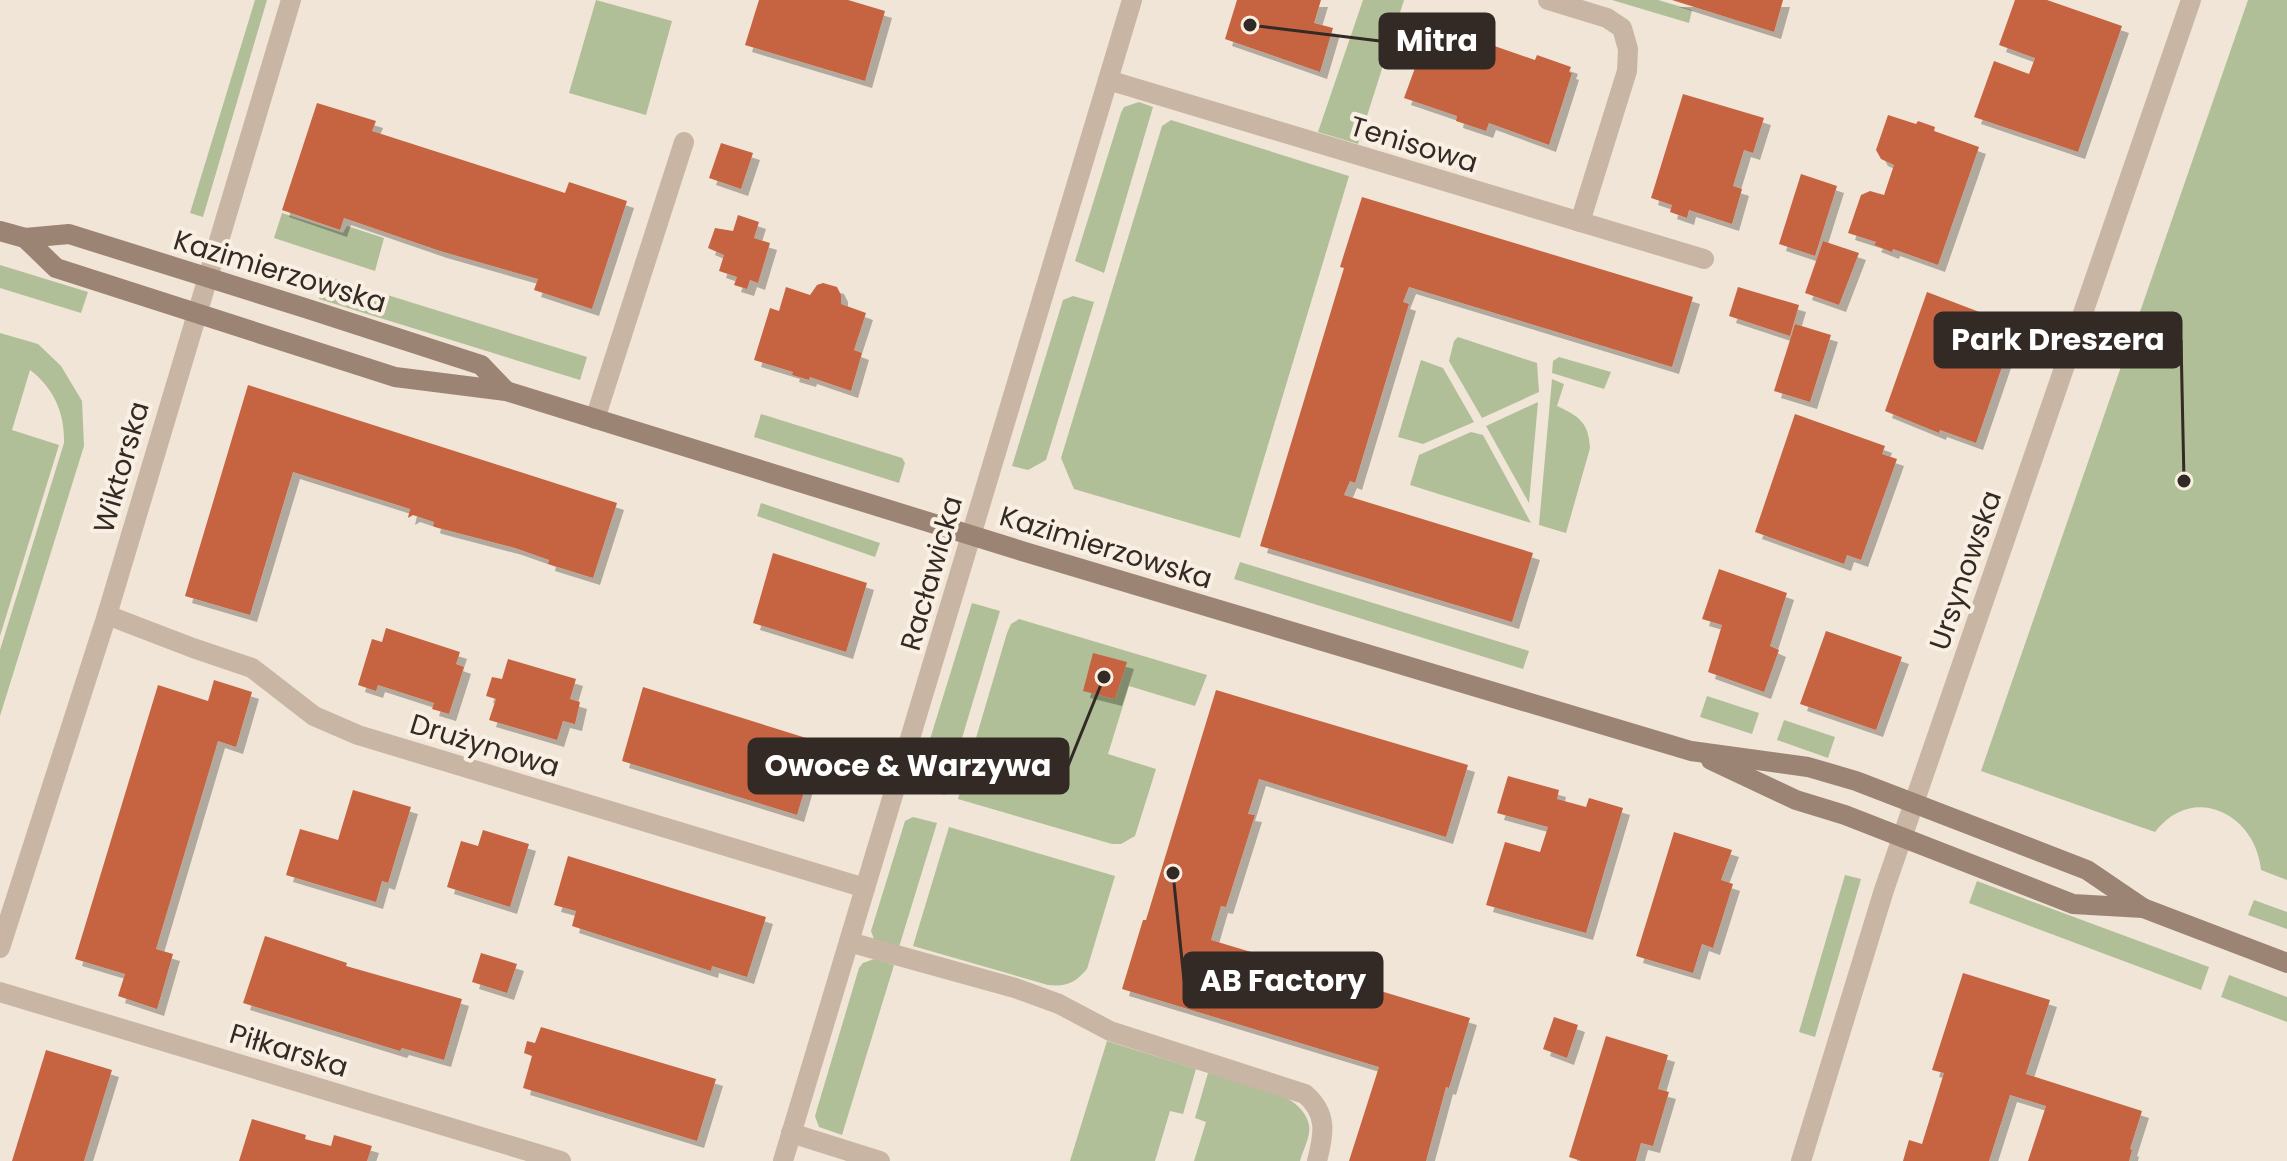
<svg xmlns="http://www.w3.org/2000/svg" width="2287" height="1161" font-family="Poppins,sans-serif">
<defs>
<filter id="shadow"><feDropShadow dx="7" dy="7" stdDeviation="0" flood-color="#0004"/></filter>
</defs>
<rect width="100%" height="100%" fill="#f1e5d7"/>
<g fill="#b0bf97">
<path d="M255,0H267L203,217L190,213Z"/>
<path d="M596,0L672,21L646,115L569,93Z"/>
<path d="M1363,0H1404L1358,144L1318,132Z"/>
<path d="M1612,0H1658L1692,10L1689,23Z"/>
<path d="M2248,0H2287V880L2261,870C2256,814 2193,782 2155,832L1981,771Z"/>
<path d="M1139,102L1153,107L1104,273L1075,261L1121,113L1124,107Z"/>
<path d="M1171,120L1349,176L1240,538L1074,489L1061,458L1162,126Z"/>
<path d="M282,213L343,233L347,226L384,238L375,271L274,238Z"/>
<path d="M0,265L88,292L81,313L0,288Z"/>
<path d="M326,276L587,357L580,380L319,299Z"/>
<path d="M1073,296L1094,302L1046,460L1028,470L1012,466L1063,300Z"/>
<path d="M0,333L38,344L61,366L82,401L84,446L0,716V650L64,443C65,414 54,388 30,370L12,430L59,445L0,636Z"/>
<path d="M1458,337L1537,363L1539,392L1482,418L1449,361L1454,341Z"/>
<path d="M1559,357L1611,372L1604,389L1552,373L1553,361Z"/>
<path d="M1421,360L1443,368L1474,422L1423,444L1398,437Z"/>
<path d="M1552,379L1564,384L1557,406C1579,416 1589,423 1590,448L1566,533L1539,525Z"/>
<path d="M1538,402L1529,503L1486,426Z"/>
<path d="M761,414L902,458L905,463L899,483L754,437Z"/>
<path d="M1471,432L1483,435L1531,523L1410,485L1419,455Z"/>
<path d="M761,503L880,543L875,557L757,516Z"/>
<path d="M1240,562L1529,651L1523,669L1234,579Z"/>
<path d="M972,603L1000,611L945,795L928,791L921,785L919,775Z"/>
<path d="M1019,619L1207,675L1195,706L1129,686L1108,754L1156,769L1135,836L1121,844H1112L958,799L1007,633L1011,624Z"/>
<path d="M1707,696L1759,713L1752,734L1700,717Z"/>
<path d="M1784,720L1835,737L1828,758L1777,740Z"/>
<path d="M913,817L937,823L899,947L874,939L871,931L905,821Z"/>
<path d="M949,827L1115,876L1087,969C1075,983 1066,987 1048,985L913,946Z"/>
<path d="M1845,875L1861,879L1815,1037L1799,1032Z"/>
<path d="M1977,881L2209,967L2201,990L1969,903Z"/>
<path d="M2254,900L2287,912V929L2248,915Z"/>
<path d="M874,959L894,965L842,1135L819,1127L815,1116L859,968L863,963Z"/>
<path d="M2229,975L2287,997V1022L2221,997Z"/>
<path d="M1107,1041L1196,1069L1183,1114L1170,1111L1155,1161H1070Z"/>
<path d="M1208,1073C1237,1081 1302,1090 1309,1125C1311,1136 1303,1150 1300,1161H1194L1206,1122L1195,1118Z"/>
</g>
<g fill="#c66440" filter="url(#shadow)">
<path d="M759,0H848L885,11L865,81L745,45Z"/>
<path d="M1237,0H1321L1314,23L1333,28L1320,72L1225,39Z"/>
<path d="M1672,0H1783L1774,32Z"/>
<path d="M2015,0H2047L2122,26L2078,152L1974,117L1994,61L2029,74L2035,58L1999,45Z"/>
<path d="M1430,27L1482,46L1483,42L1535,60L1537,55L1571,67L1569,72L1572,73L1549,145L1489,123L1486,131L1456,121L1457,116L1404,98Z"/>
<path d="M1683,94L1764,118L1753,153L1744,150L1733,186L1742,189L1732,224L1689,210L1687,218L1670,212L1672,205L1651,198Z"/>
<path d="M317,103L376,121L372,131L565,193L569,182L627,201L592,309L534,290L538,279L440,251L344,218L340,230L282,210Z"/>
<path d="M1888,115L1916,124L1918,121L1935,127L1934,131L1979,147L1938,265L1893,249L1892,252L1874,245L1876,242L1848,233L1861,195L1870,191L1884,195L1894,165L1881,159L1876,150Z"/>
<path d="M721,143L753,153L741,189L709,178Z"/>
<path d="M1801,174L1837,186L1815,256L1779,244Z"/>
<path d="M1362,197L1693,297L1672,367L1409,287L1403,302L1409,304L1355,483L1350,481L1344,495L1533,553L1512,622L1260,546L1344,268L1340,267Z"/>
<path d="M738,215L759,222L754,238L770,243L758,283L750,280L747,289L734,285L737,277L719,271L724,255L708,248L715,228L733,231Z"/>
<path d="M1823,241L1859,253L1839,305L1805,293Z"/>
<path d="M823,283L837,287L841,295V304L866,313L854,350L862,353L851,391L810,377L809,380L792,375L793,372L754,360L770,308L779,311L786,287L810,295L817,285Z"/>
<path d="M1738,287L1799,305L1790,336L1729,316Z"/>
<path d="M1927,292L2016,326L1976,443L1940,430L1939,433L1885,411Z"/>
<path d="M1795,324L1831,335L1810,402L1774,391Z"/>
<path d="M248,385L617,503L593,578L548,564L549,560L515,548L435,527L433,526L434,522L413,515L408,518L410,509L293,472L250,615L185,596Z"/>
<path d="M1795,414L1885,446L1882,454L1897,459L1861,560L1847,555L1844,564L1755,532Z"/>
<path d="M773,553L867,583L846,652L753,623Z"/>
<path d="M1719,569L1787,593L1770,646L1779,650L1764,692L1708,672L1722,625L1702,619Z"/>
<path d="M386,628L460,652L456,664L464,667L449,714L432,709L434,703L378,685L376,691L358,685L372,639L382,642Z"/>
<path d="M1826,631L1902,657L1876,730L1800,704Z"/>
<path d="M1093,653L1127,662L1115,699L1083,691Z"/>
<path d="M508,659L576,679L570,699L580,702L575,724L563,721L557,740L489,720L496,699L486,696L492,677L502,679Z"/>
<path d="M214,680L252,692L236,747L218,741L156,949L173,954L157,1009L118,996L125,974L75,959L158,685L208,701Z"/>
<path d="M643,687L819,742L797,815L622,761Z"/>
<path d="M1216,690L1468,765L1446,837L1259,779L1248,814L1255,815L1226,907L1221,906L1211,940L1470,1018L1449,1088L1446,1087L1426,1161H1349L1379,1067L1122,989L1143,920H1146Z"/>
<path d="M1508,776L1559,790L1557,799L1586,807L1589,798L1623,808L1586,933L1486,905L1505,842L1540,852L1548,827L1497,813Z"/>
<path d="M353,790L411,807L388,883L382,881L376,902L286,875L300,829L338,840Z"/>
<path d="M483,830L529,844L510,907L447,887L461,841L478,846Z"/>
<path d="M1674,832L1732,850L1721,880L1733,884L1713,948L1702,944L1693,973L1636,956Z"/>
<path d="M568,856L766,917L747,977L712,966L711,971L572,926L576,911L554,905Z"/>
<path d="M265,936L347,963L346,966L462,999L444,1060L402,1048L400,1051L243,1003Z"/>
<path d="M481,953L517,964L507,993L472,982Z"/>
<path d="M1963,973L2050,1000L2026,1074L2142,1111L2130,1149L2132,1150L2129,1161H2028L2046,1106L2010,1095L1989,1161H1903L1909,1140L1922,1144L1944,1073L1932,1070Z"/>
<path d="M1554,1017L1578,1025L1567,1058L1543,1049Z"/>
<path d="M541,1027L716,1079L697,1141L523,1088L532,1056L524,1053L527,1041L535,1043Z"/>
<path d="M1606,1036L1668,1055L1658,1089L1669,1092L1653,1146L1641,1143L1636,1161H1581L1569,1157Z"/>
<path d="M46,1050L112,1070L84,1161H12Z"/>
<path d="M252,1119L306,1135L305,1139L331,1146L334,1135L372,1146L367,1161H239Z"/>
</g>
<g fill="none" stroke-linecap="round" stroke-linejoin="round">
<g stroke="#c8b5a3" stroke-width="20">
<path d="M595,419L684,142"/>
<path d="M849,942L1015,988L1059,1004L1110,1031L1305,1094C1328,1114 1324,1134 1317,1161"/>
<path d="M791,1133L880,1161"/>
</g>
<g stroke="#c8b5a3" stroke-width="20">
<path d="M1548,0L1607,18L1622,28L1628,49L1627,71L1580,222"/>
<path d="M1108,80L1704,259"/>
<path d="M107,615L193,648L252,668L314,716L358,735L865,888"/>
<path d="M0,948L107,615L291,0"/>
<path d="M0,992L561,1161"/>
<path d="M783,1161L1132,0"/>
<path d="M1801,1161L1884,890L2191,0"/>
</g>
<g stroke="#9c8475" stroke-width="20">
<path d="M0,231L25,238L69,234L305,308L481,365L506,391"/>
<path d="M25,238L56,268L395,377L506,391L1025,552L1691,751L1808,767L1856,781L2087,870L2143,908L2287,963"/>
<path d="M1711,760L1796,800L1845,815L2073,904L2143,908"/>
</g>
</g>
<g text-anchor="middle" stroke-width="8" stroke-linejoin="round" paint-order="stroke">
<g font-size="28" fill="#332a25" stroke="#f9efe3">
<text transform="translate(1414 144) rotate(17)" y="10">Tenisowa</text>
<text transform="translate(280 271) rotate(17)" y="10">Kazimierzowska</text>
<text transform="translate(121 467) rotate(-74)" y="10">Wiktorska</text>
<text transform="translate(1106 547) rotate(17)" y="10">Kazimierzowska</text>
<text transform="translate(1965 570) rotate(-71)" y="10">Ursynowska</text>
<text transform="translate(931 573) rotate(-74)" y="10">Racławicka</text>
<text transform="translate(485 745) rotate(17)" y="10">Drużynowa</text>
<text transform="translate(289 1050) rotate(17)" y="10">Piłkarska</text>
</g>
</g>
<path fill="none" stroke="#332a25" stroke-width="3" d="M1250 25L1380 41M2184 481L2181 340M1104 677L1068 766M1173 873L1184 980"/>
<g fill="#332a25" stroke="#f9efe3" stroke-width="3">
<circle cx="1250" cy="25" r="8"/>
<circle cx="2184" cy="481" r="8"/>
<circle cx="1104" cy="677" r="8"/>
<circle cx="1173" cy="873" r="8"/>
</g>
<g fill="#332a25" stroke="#332a25" stroke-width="3">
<rect x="1380" y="14" width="114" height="54" rx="8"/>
<rect x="1935" y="313" width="246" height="54" rx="8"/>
<rect x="749" y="739" width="319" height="54" rx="8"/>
<rect x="1184" y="953" width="198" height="54" rx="8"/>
</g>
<g font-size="30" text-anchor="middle" font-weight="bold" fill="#fff">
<text x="1437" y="51">Mitra</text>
<text x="2058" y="350">Park Dreszera</text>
<text x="908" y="776">Owoce &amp; Warzywa</text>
<text x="1283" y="991">AB Factory</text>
</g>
</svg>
